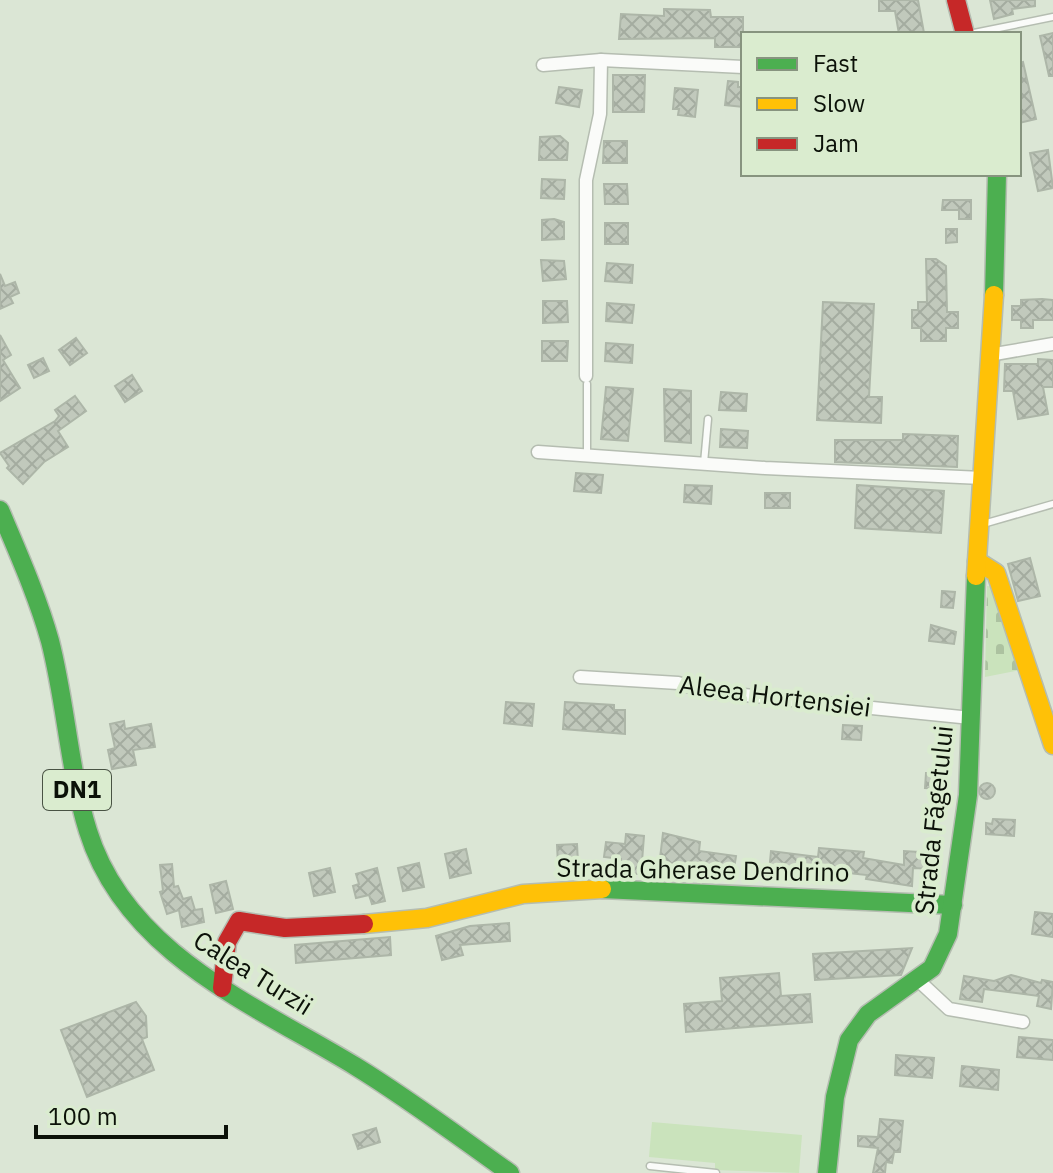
<svg xmlns="http://www.w3.org/2000/svg" width="1053" height="1173" font-family="'IBM Plex Sans',sans-serif">
<defs>
<pattern id="cemetery-stones" width="16" height="16" patternUnits="userSpaceOnUse" patternTransform="scale(2)"><rect width="16" height="16" fill="#cae3bc"/><path d="M2 7V4a2 2 0 0 1 4 0v3zM10 15v-3a2 2 0 0 1 4 0v3z" fill="#acc2a0"/></pattern>
<pattern id="building-cross-hatch" width="8" height="8" patternUnits="userSpaceOnUse" patternTransform="scale(2)"><rect width="8" height="8" fill="#c1c9bc"/><path d="M0 0l8 8M0 8l8-8" fill="none" stroke="#a4aca0"/></pattern>
</defs>
<rect width="100%" height="100%" fill="#dbe6d5"/>
<path fill="#cae3bc" d="M652,1122L802,1135L799,1173L715,1170V1163L649,1157Z"/>
<path fill="url(#cemetery-stones)" d="M987,586L997,587L1021,670L985,677Z"/>
<g fill="url(#building-cross-hatch)" stroke="#adb6a8" stroke-width="2">
<path d="M879,0H918L924,33L899,34L895,11H879Z"/>
<path d="M990,0H1035V6L1012,9L1013,14L994,19Z"/>
<path d="M664,9L710,10L711,17H743V47H715V38L619,39L621,14L664,16Z"/>
<path d="M1053,33V76H1049L1040,36Z"/>
<path d="M1023,62L1036,119L1019,123V63Z"/>
<path d="M613,75H645L644,112H613Z"/>
<path d="M728,81L738,82V87H743V107L725,105Z"/>
<path d="M559,87L582,90L579,107L556,103Z"/>
<path d="M675,88L698,90L695,117L678,115L679,109H673Z"/>
<path d="M560,136L568,143L567,160H539L540,137Z"/>
<path d="M604,141H627V163H603Z"/>
<path d="M1048,150L1053,188L1038,191L1030,153Z"/>
<path d="M542,179L565,180L564,199L541,198Z"/>
<path d="M604,184H627L628,204H605Z"/>
<path d="M943,200H971V219H959V210H942Z"/>
<path d="M554,219L564,222V239L542,240V220Z"/>
<rect x="605" y="223" width="23" height="21"/>
<path d="M946,229H957V242L946,243Z"/>
<path d="M926,259H936L946,266L947,312H958V328H946V341H921V328H912V310H918V302H927Z"/>
<path d="M541,260L564,261L566,279L543,281Z"/>
<path d="M607,263L633,265L632,283L605,281Z"/>
<path d="M0,274L5,286L15,282L19,293L10,297L13,303L0,309Z"/>
<path d="M1042,299L1053,300V320H1033V328H1021V320H1012V306H1021V300Z"/>
<path d="M543,301H567L568,322L543,323Z"/>
<path d="M823,302L874,304L869,397H882L881,423L817,420Z"/>
<path d="M607,303L634,305L632,323L606,321Z"/>
<path d="M0,335L11,355L3,360L20,388L0,401Z"/>
<path d="M76,338L87,353L70,365L59,350Z"/>
<path d="M542,341H568L567,361H542Z"/>
<path d="M606,343L633,345L632,363L605,361Z"/>
<path d="M43,358L49,371L34,378L28,365Z"/>
<path d="M1038,359L1053,360V387H1043L1048,414L1018,419L1013,391H1004L1005,364H1038Z"/>
<path d="M132,375L142,391L125,402L115,386Z"/>
<path d="M606,387L633,389L628,441L601,439Z"/>
<path d="M664,389L691,391V443L665,441Z"/>
<path d="M721,392L747,394L746,411L719,410Z"/>
<path d="M75,396L86,411L58,431L68,447L44,462L23,484L7,468L9,466L0,453L55,421L59,416L55,410Z"/>
<path d="M721,429L748,431L747,448L720,447Z"/>
<path d="M903,434L958,436L957,467L835,462V440H903Z"/>
<path d="M576,473L603,475L601,493L574,491Z"/>
<path d="M685,485L712,486L711,504L684,502Z"/>
<path d="M857,485L944,491L941,533L855,528Z"/>
<rect x="765" y="493" width="25" height="15"/>
<path d="M1030,558L1040,596L1018,601L1008,564Z"/>
<path d="M942,591L955,592L953,608L941,607Z"/>
<path d="M931,625L956,632L954,644L929,641Z"/>
<path d="M506,702L534,704L532,726L504,723Z"/>
<path d="M565,702L614,705V710H625V734L563,729Z"/>
<path d="M124,721L125,729L151,724L155,747L133,750L136,765L112,769L108,750L115,748L110,724Z"/>
<path d="M843,725L862,726L861,740L842,739Z"/>
<path d="M926,773L942,774L941,789L925,788Z"/>
<circle cx="987" cy="791" r="8"/>
<path d="M993,819L1015,820L1014,836L986,834V823L992,824Z"/>
<path d="M663,833L700,842L699,851L736,856L732,881L721,879L722,870L697,866L696,875L659,867Z"/>
<path d="M626,834L644,836L641,874L620,873L621,859L604,857L606,842L625,844Z"/>
<path d="M577,844L578,863L558,864L557,845Z"/>
<path d="M819,848L864,852L863,858L904,865V851L935,853L934,869L913,868L912,886L866,879L867,875L801,868L800,875L769,872L771,851L818,857Z"/>
<path d="M466,849L471,873L450,878L445,854Z"/>
<path d="M419,863L424,887L403,891L398,868Z"/>
<path d="M172,864L174,887L178,886L183,899L191,897L195,910L202,909L204,922L182,927L179,910L167,914L160,892L163,891L160,865Z"/>
<path d="M330,868L335,892L314,896L309,873Z"/>
<path d="M377,868L385,901L372,904L369,895L356,898L353,886L359,884L356,874Z"/>
<path d="M226,881L233,909L216,913L210,885Z"/>
<path d="M1035,912L1053,914V937L1032,934Z"/>
<path d="M509,923L510,941L460,945L463,955L442,960L436,936L470,926Z"/>
<path d="M390,937L391,955L296,963L295,945Z"/>
<path d="M912,948L901,975L815,980L813,954Z"/>
<path d="M779,973L781,996L810,994L812,1022L686,1032L684,1004L722,1001L720,978Z"/>
<path d="M1011,975L1041,983L1042,980L1053,982L1051,1009L1037,1006L1039,996L984,989L982,1002L960,999L964,976L994,981Z"/>
<path d="M136,1002L146,1016L147,1037L142,1039L154,1070L87,1097L61,1030Z"/>
<path d="M1019,1037L1053,1040V1060L1017,1057Z"/>
<path d="M896,1055L934,1058L932,1078L895,1075Z"/>
<path d="M962,1066L999,1070L998,1090L960,1086Z"/>
<path d="M880,1119L903,1121L900,1152H894L892,1163L886,1162L885,1173H873L878,1148L858,1146V1136L878,1137Z"/>
<path d="M376,1128L380,1142L358,1149L353,1135Z"/>
</g>
<g fill="none" stroke-linecap="round" stroke-linejoin="round">
<g stroke="#b5bdb1" stroke-width="9">
<g id="lane">
<path d="M969,34L1053,17"/>
<path d="M587,457V384"/>
<path d="M704,463L708,419"/>
<path d="M983,524L1053,504"/>
<path d="M650,1166L716,1173"/>
</g>
</g>
<g stroke="#b5bdb1" stroke-width="15">
<g id="street">
<path d="M543,65L601,60L743,67"/>
<path d="M989,355L1053,344"/>
<path d="M586,376V180L600,114L601,60"/>
<path d="M538,452L765,468L982,478"/>
<path d="M580,677L678,683L704,691L971,718"/>
<path d="M919,981L949,1009L1023,1022"/>
</g>
</g>
<g stroke="#b5bdb1" stroke-width="21">
<g id="fast">
<path d="M994,295L997,174"/>
<path d="M0,510C18,553 37,595 50,641C66,703 69,770 88,831C126,954 255,1005 355,1066C409,1099 459,1137 510,1173"/>
<path d="M602,889L953,905"/>
<path d="M827,1173L835,1097L849,1040L868,1014L932,968L948,934L968,795L976,576"/>
</g>
</g>
<g stroke="#b5bdb1" stroke-width="21">
<g id="slow">
<path d="M977,561L996,573L1053,745"/>
<path d="M976,576L994,295"/>
<path d="M364,924L427,918L523,894L602,889"/>
</g>
</g>
<g stroke="#b5bdb1" stroke-width="21">
<g id="jam">
<path d="M956,0L965,34"/>
<path d="M222,988L227,942L239,921L285,928L364,924"/>
</g>
</g>
<use href="#lane" stroke="#fafbf9" stroke-width="6"/>
<use href="#street" stroke="#fafbf9" stroke-width="12"/>
<use href="#fast" stroke="#4caf50" stroke-width="18"/>
<use href="#slow" stroke="#ffc107" stroke-width="18"/>
<use href="#jam" stroke="#c62828" stroke-width="18"/>
</g>
<g text-anchor="middle" stroke-width="8" stroke-linejoin="round" paint-order="stroke">
<rect fill="#daeccf" stroke="#495344" stroke-width="2" x="43" y="770" width="68" height="40" rx="6"/>
<g font-size="24" font-weight="bold" fill="#0b1108">
<text x="77" y="798">DN1</text>
</g>
<g font-size="26" fill="#0b1108" stroke="#daeccf">
<text transform="translate(775 696) rotate(7)" y="9">Aleea Hortensiei</text>
<text transform="translate(934 820) rotate(-84)" y="9">Strada Făgetului</text>
<text transform="translate(703 870) rotate(1)" y="9">Strada Gherase Dendrino</text>
<text transform="translate(253 973) rotate(32)" y="9">Calea Turzii</text>
</g>
</g>
<rect x="741" y="32" width="280" height="144" fill="#daeccf" stroke="#87947f" stroke-width="2"/>
<rect x="757" y="58" width="40" height="12" fill="#4caf50" stroke="#87947f" stroke-width="2"/>
<text x="813" y="72" font-size="24" fill="#0b1108">Fast</text>
<rect x="757" y="98" width="40" height="12" fill="#ffc107" stroke="#87947f" stroke-width="2"/>
<text x="813" y="112" font-size="24" fill="#0b1108">Slow</text>
<rect x="757" y="138" width="40" height="12" fill="#c62828" stroke="#87947f" stroke-width="2"/>
<text x="813" y="152" font-size="24" fill="#0b1108">Jam</text>
<path d="M36 1125v12h190v-12" fill="none" stroke="#0b1108" stroke-width="4"/>
<text x="48" y="1125" font-size="24" fill="#0b1108" stroke="#daeccf" stroke-width="6" paint-order="stroke">100 m</text>
</svg>
